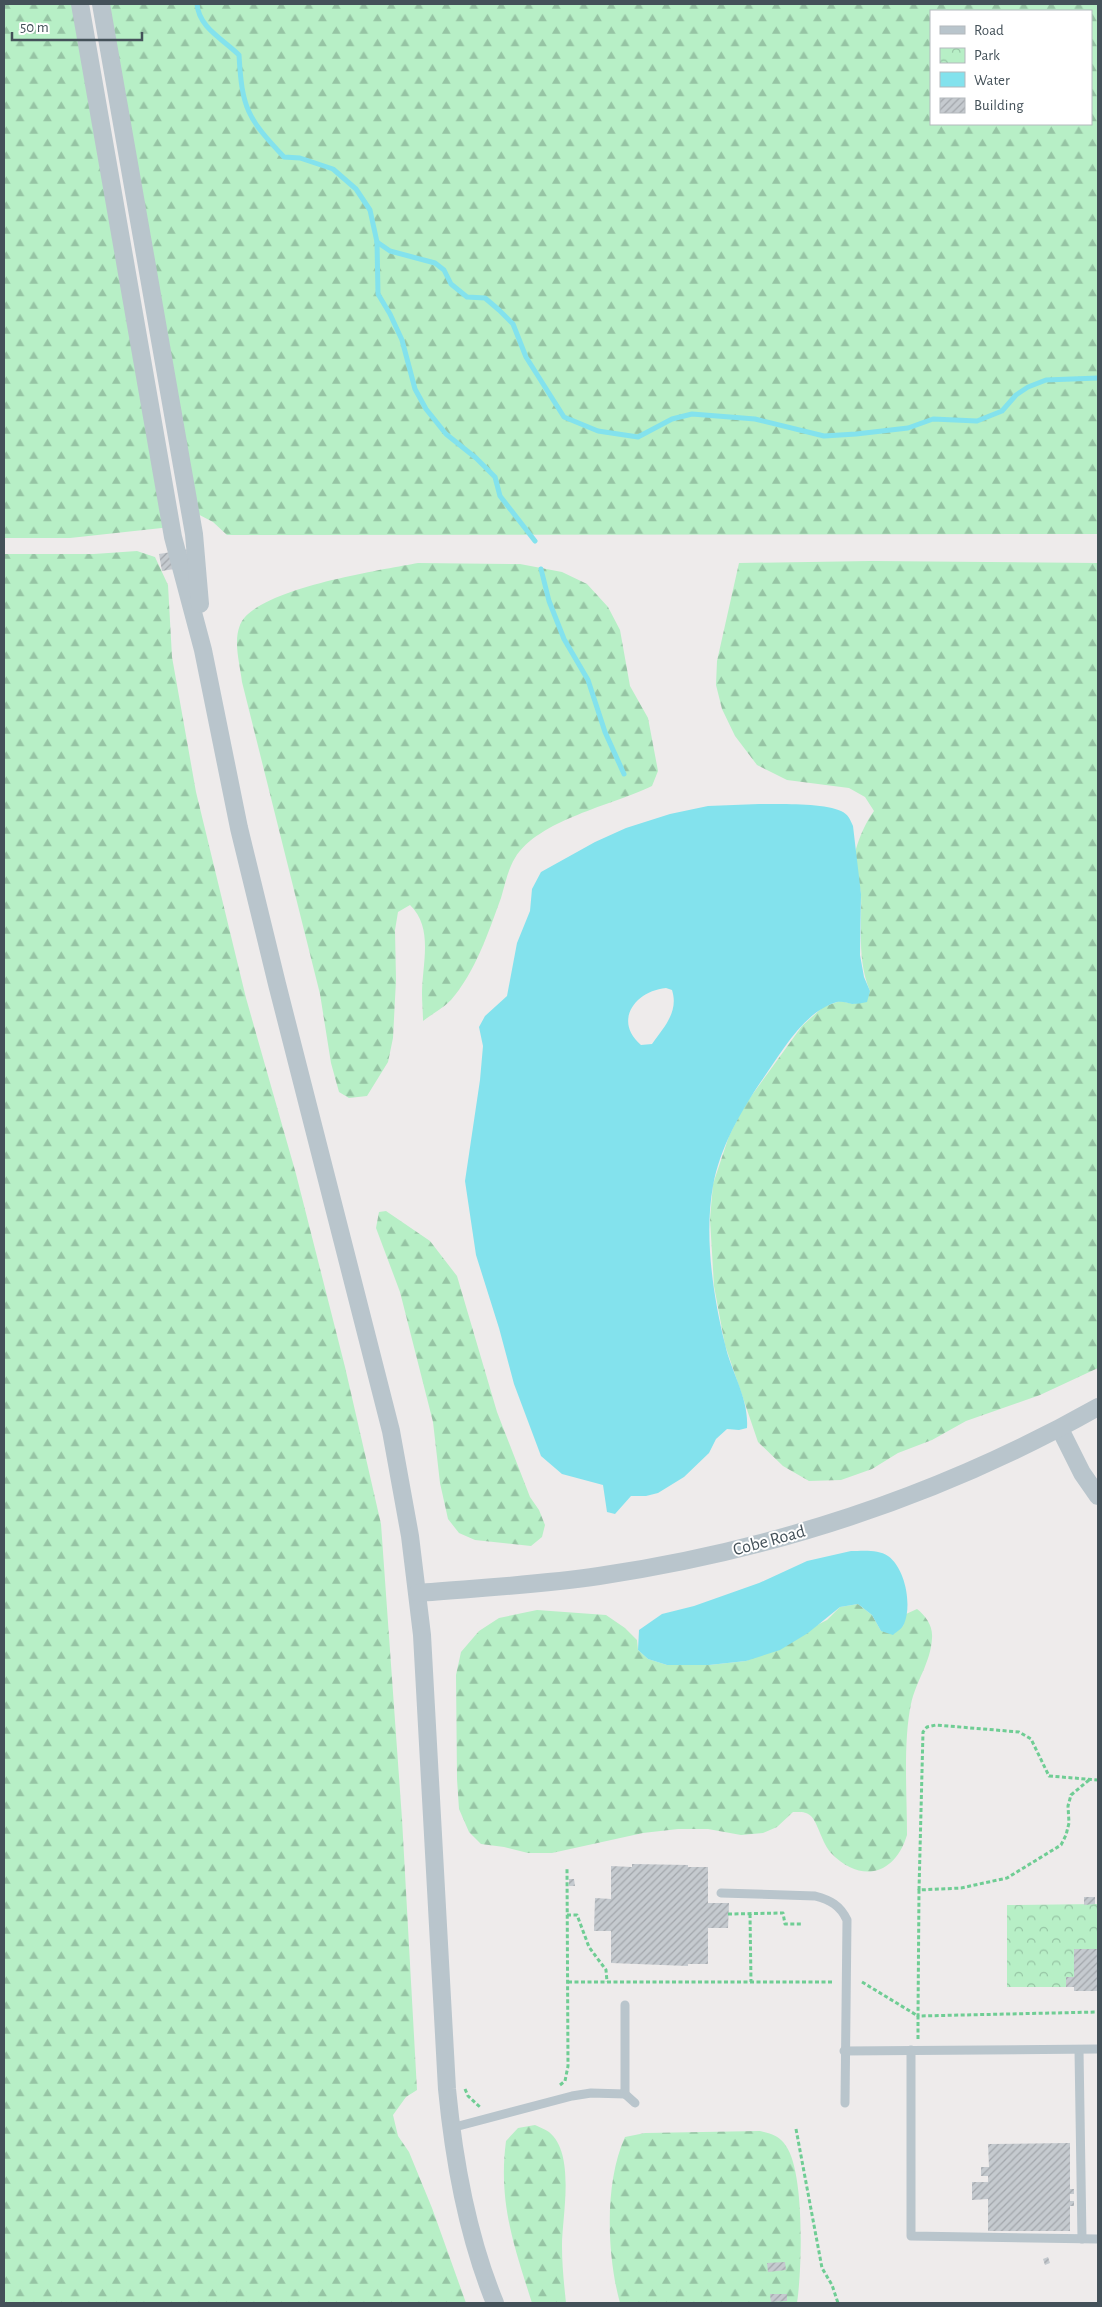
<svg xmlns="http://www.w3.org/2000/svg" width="1102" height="2307" font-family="'Alegreya Sans',sans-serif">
<defs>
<pattern id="forest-firs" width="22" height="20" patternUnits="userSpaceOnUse" patternTransform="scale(1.25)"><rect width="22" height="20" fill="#b7efc6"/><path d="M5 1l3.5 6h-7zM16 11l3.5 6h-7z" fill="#96c4a4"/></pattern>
<pattern id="park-crowns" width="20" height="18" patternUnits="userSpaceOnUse" patternTransform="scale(1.25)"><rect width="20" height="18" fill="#b7efc6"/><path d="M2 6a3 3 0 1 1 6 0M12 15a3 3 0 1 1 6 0" fill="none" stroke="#96c4a4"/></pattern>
<pattern id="building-hatch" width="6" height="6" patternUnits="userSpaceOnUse" patternTransform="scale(1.25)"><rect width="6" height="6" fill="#c5cacf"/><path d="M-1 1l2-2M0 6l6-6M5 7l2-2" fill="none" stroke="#a2a6ab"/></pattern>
</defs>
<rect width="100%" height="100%" fill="#eeebeb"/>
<g fill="url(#forest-firs)" fill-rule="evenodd">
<path d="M4,4H80L171,527L70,538H4Z"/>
<path d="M101,4H1098V534L227,535L213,522L190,510ZM931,11H1091V124H931Z"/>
<path d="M137,551L155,557L168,585L172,657L196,792L246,998L296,1174L345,1367L381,1524L402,1819L417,2090L406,2097L393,2115L398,2136L409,2152L432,2208L466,2303H4V554H94Z"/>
<path d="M871,561L1098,563V1368L1040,1395L966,1421L932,1440L898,1453L872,1469L841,1480L809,1481L783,1466L758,1442L725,1345L714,1286L710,1219L713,1184L729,1136L744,1106L802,1026L823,1007L840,1001L854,1004L870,991C857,960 862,929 861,895C860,881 853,863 856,849C860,835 866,822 874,811L865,797L849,788L787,780L757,765L735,736L722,709L716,685L717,661L739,563Z"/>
<path d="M418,563L520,564L562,572L587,584L608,607L620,630L630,686L648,718L658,771L652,786C613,805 538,820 515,858C508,869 505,885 501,898C488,933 476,971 451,1000C443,1008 432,1014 423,1021C423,1012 422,1003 422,994C422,964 434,928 410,905L398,912L395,930L396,980L393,1038L388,1062L367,1096L349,1098L339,1092L331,1063L320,994L242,682C240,664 233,642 240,625C254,589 381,570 418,563Z"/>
<path d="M386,1211L430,1241L457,1276L497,1412L530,1497L539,1510L545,1525L542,1537L531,1546L475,1540L459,1533L448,1519L440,1483L433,1422L400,1292L376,1228L379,1212Z"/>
<path d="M858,1604L872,1615L881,1631L903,1626L906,1614L917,1609C926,1616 933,1626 932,1638C931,1662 916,1681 911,1704C903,1742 907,1795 907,1835C895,1875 861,1884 831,1853C822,1843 818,1823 811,1816C806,1811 799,1812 793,1812L777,1827L763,1833L741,1835L708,1829H678L643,1833L552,1853H528L504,1847L481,1844L469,1832L459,1809L457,1779L456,1675L461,1652L479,1631L499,1618L537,1610L606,1615L625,1628L637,1640L638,1650L648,1659L667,1665H709L746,1661L827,1620L840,1607Z"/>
<path d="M535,2125C539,2127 545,2129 549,2132C576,2154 562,2216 562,2246C562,2265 564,2284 566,2303H532C514,2246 498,2202 506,2141L518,2128Z"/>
<path d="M760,2131C772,2134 780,2136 786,2146C805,2173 802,2270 797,2303H620C607,2256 604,2183 625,2137L645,2133Z"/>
</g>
<path fill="url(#park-crowns)" d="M1098,1904V1949H1074V1977H1066V1987H1007V1905Z"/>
<g fill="#83e2ed" fill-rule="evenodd">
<path d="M759,804C778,804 825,803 841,811C848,814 850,819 853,826L861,894L860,955L864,977L870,991L867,1002C862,1003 857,1004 852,1004C847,1003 843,1001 837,1002C803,1012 782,1052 762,1080C741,1111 720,1147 713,1186C704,1235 713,1296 725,1344C731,1372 749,1398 747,1428L739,1430L727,1429L716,1439L709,1453L684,1477L658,1493L646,1496H631L615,1514L607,1512L603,1485L562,1474L541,1456L514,1384L499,1328L476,1255L465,1181L480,1080L483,1046L479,1027L485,1016L507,996L517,943L530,911L532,889L541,872L595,842L626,828L670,814L708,806ZM666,988L672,990C679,1012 664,1027 652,1044L641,1045C613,1021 635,991 666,988Z"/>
<path d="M851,1551C862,1551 878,1549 888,1556C906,1569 912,1606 904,1624C902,1629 896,1632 893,1635L881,1631L872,1615L858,1604L840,1607L808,1633L780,1650L746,1661L709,1665H667L648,1659L638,1650L639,1630L662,1614L694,1606L759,1583L807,1561Z"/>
</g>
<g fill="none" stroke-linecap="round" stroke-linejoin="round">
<g stroke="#83e2ed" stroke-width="5">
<path d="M197,4C199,28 223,39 239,55C242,108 247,118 284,157L300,158L333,169L356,189L370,210L377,242L378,294L390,314L402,340L415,389L426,409L446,434L476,458L495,477L500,496L535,541"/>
<path d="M377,242L390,251L435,263L444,270L451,284L467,297L485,298L499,310L513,324L526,357L564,417L598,431L638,437L672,419L692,414L755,419L824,436L856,434L908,428L933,419L977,421L1002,411L1016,395L1028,387L1046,380L1098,378"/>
<path d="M541,569L549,601L564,639L588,680L605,732L624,774"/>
</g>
</g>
<g fill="url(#building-hatch)">
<path d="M190,549L192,566L162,571L159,554Z"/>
<path d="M632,1864L688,1865V1867H708V1903H729L728,1928H708V1964H688V1966L611,1963V1931H594L595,1898L611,1899V1866L632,1867Z"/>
<path d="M569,1879H574L575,1886H569Z"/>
<path d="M1084,1897H1095V1904L1084,1905Z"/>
<path d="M1074,1949H1098V1991H1074V1987H1066V1977H1074Z"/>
<path d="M1070,2143V2189H1074V2194H1070V2201H1074V2206H1070V2231H988V2199L972,2200V2182H988V2176H981V2167H989L988,2144Z"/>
<path d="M1048,2257L1050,2263L1045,2265L1043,2259Z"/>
<path d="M785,2262L786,2270L768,2272L767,2263Z"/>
<path d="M770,2294H787V2301L771,2302Z"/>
</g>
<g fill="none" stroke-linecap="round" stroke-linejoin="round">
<g stroke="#6fcd94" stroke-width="3" stroke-dasharray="4 2.5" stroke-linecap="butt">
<path d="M1089,1780L1071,1795L1068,1806L1069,1823L1066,1835L1061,1845L1007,1878L961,1888L919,1890L918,2016L1098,2012"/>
<path d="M919,1890L923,1732L927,1727L936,1725L1019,1732L1031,1739L1049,1776L1098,1780"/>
<path d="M728,1914L783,1913L785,1924H801"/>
<path d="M750,1914L751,1982"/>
<path d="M567,1915H577L589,1947L606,1970L607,1982"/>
<path d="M568,1982H832"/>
<path d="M862,1982L918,2016V2040"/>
<path d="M560,2085L565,2081L568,2066L567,1868"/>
<path d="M465,2089L468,2096L480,2107"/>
<path d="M796,2129L822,2268L832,2285L838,2303"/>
</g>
<g stroke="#b9c5cc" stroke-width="9">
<path d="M721,1893L815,1896C830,1900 840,1905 847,1920L845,2103"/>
<path d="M911,2050V2236L1098,2239"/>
<path d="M1079,2050L1082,2239"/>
<path d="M844,2051L1098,2049"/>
<path d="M625,2094L635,2103"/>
<path d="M451,2128L572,2096L591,2093L625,2094V2005"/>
</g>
<g stroke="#b9c5cc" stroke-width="18">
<path d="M80,4L173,537L203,650L239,828L277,984L391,1431L410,1536L422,1635L447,2089C454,2162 467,2235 495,2303"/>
<path d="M101,4L194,534L200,604"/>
<path d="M1060,1429L1082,1473L1098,1496"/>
<path d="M418,1593C478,1588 539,1585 599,1576C774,1550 944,1494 1098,1407"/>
</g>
</g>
<g text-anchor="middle" stroke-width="4" stroke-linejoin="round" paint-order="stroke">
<g font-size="18" fill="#445159" stroke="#fff">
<text transform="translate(769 1540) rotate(-15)" y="6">Cobe Road</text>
</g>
</g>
<rect width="1102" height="2307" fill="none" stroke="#445159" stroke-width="10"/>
<rect x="930" y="10" width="162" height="115" fill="#ffffff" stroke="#b4b9bd"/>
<rect x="940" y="26" width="25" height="8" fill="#b9c5cc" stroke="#b4b9bd"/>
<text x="974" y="35" font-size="15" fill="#445159">Road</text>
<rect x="940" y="48" width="25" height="15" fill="url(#park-crowns)" stroke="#b4b9bd"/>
<text x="974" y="60" font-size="15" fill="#445159">Park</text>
<rect x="940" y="72" width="25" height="15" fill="#83e2ed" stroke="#b4b9bd"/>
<text x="974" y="85" font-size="15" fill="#445159">Water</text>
<rect x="940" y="98" width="25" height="15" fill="url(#building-hatch)" stroke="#b4b9bd"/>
<text x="974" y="110" font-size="15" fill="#445159">Building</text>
<path d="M12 32v8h130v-8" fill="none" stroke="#445159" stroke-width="2.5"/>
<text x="20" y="32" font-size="15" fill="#445159" stroke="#ffffff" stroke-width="4" paint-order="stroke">50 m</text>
</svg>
